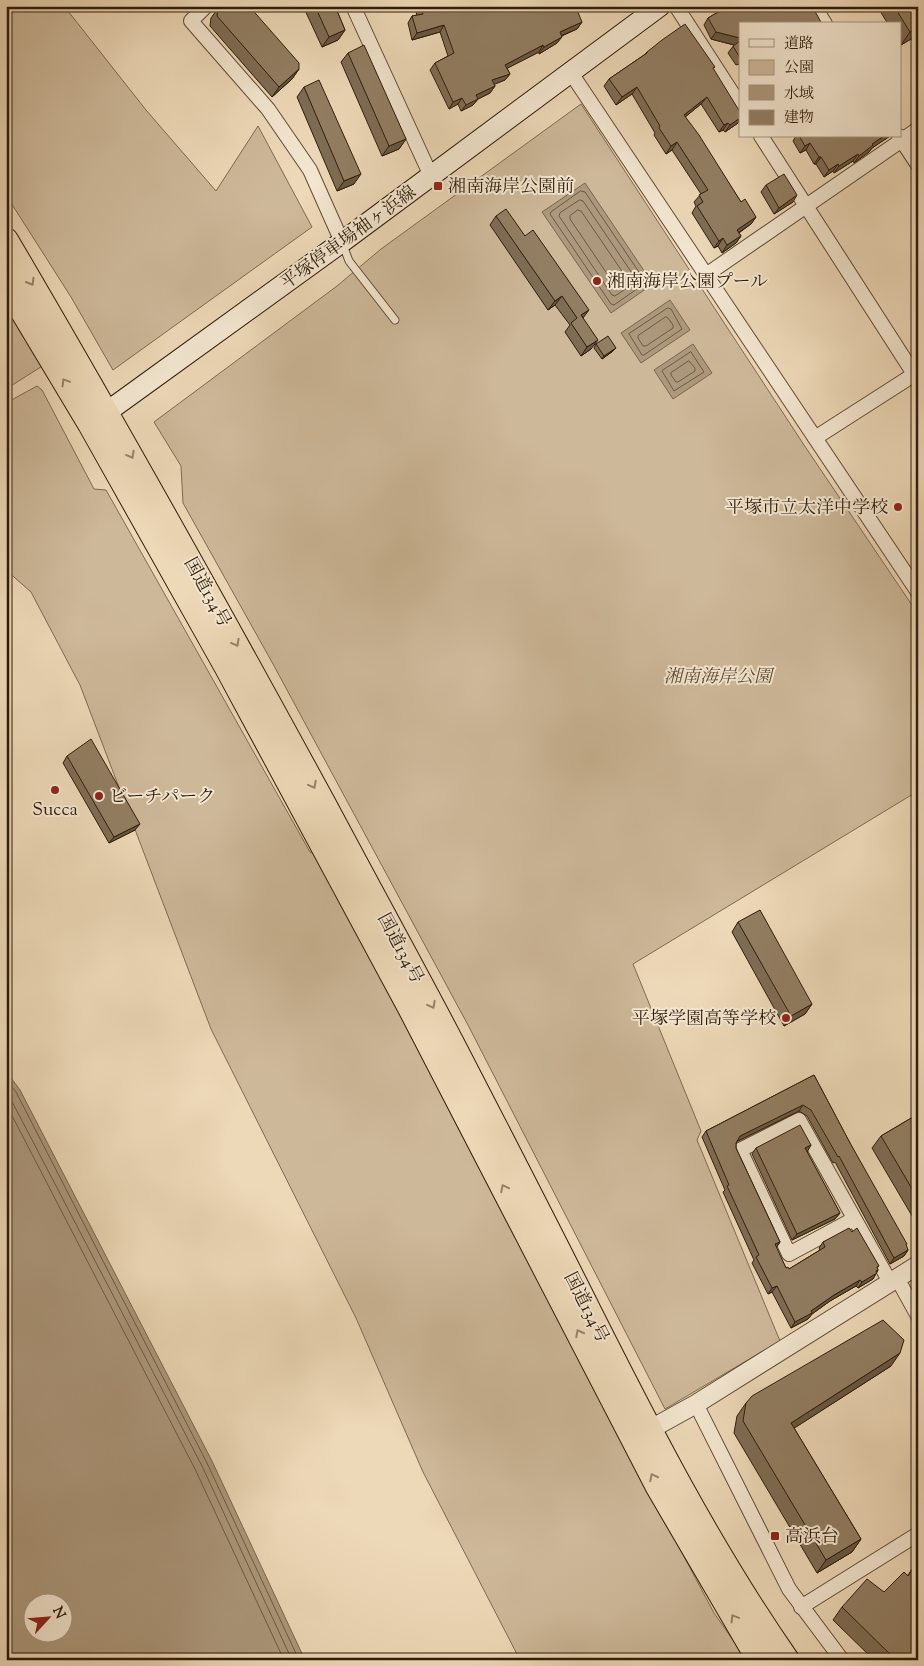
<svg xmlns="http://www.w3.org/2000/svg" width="924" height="1666" font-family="'Sorts Mill Goudy','Noto Serif JP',serif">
<rect width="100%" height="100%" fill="#edd8b7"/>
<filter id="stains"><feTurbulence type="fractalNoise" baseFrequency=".004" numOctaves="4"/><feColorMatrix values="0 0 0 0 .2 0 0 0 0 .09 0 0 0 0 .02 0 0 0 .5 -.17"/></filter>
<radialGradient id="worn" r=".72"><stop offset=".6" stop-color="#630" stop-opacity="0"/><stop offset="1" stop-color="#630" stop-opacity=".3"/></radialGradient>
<g fill="#cdb899" stroke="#7e6a51">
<path d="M6,6H64L146,110L216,191L258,126L312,227L113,370L71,297L6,195Z"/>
<path d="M581,104L804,445L918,614V791L633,964L701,1131L697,1140L780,1341L665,1409L468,1025L273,664L183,503L181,466L154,422L337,286L381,249Z"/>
<path d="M6,304L44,365L6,389Z"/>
<path d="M37,386L42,390L94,489L106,490L310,852L330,860L584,1368L714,1613L747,1660H520L423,1472L356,1318L211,1029L80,685L31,592L6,570V403Z"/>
</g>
<g fill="#ac987c" stroke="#7a664e" fill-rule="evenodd">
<path d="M585,183L653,284L611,313L542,212Z"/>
<path d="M670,300L690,330L641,363L621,333Z"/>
<path d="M693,344L712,373L673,399L654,370Z"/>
<path d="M6,1071L20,1090L212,1461L305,1660H6ZM32,1604H62V1634H32Z"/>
</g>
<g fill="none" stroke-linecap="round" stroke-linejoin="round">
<g stroke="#6e5a42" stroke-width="1">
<path d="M581,191L585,192L645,281L644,284L614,305L611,304L550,214L551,212Z"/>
<path d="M580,200L583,201L636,279V282L615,296L612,295L559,216L560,213Z"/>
<path d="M578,210L581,211L626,277L625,280L618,285L614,284L570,219V216Z"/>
<path d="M668,308L671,309L682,329L644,355H642L629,334Z"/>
<path d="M666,317L668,318L673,325V328L646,346H643L638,338V336Z"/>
<path d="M691,352L704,372L674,391L662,371Z"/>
<path d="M689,361L695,368V371L678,382H676L671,375V373Z"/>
<path d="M6,1079L16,1092L207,1463L299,1660"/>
<path d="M6,1090L202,1466L292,1660"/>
<path d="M6,1104L195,1469L284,1660"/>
</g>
<g stroke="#5e4b34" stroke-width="9">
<path id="service" d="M343,245L349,261L395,320"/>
</g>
<g stroke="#5e4b34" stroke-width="16">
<g id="minor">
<path d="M206,6L191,21L268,109L310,170L342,242"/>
<path d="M353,6L431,176"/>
<path d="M676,6L740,105"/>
<path d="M814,6L825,24"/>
<path d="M571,73L918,592"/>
<path d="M761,136L914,374"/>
<path d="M899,136L918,165"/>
<path d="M706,275L918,129"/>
<path d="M815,438L918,372"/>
<path d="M854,1219L789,1254L740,1150L799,1120L890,1282"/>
<path d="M897,1278L918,1316"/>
<path d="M696,1404L789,1589L842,1660"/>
<path d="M801,1607L918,1534"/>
</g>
</g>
<g stroke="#5e4b34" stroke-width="20">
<path id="tertiary" d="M649,1430L696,1404L918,1265"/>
</g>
<g stroke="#2f1c09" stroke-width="22">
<path id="secondary" d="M93,422L342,242L660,6"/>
</g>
<g stroke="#2f1c09" stroke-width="26">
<g id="trunk">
<path d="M6,240C116,427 222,617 326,808C368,887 411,965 453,1045C499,1134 545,1223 590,1313C650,1432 711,1551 787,1660"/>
<path d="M6,284L90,424L226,666L409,1006L658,1487L759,1660"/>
</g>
</g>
<use href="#service" stroke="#f3e6d0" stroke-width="7"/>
<use href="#minor" stroke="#f3e6d0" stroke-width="14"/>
<use href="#tertiary" stroke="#f3e6d0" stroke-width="18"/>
<use href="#secondary" stroke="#f3e6d0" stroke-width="20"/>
<use href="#trunk" stroke="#edd8b7" stroke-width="24"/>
</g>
<g fill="#7e6c55" stroke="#2f1c09">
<path d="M303,6H335L345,30L338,40L322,47Z"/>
<path d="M414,6H571L573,12L582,22L577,29L562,36L557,43L539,54V52L507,68L510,74L505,80L494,84L495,86L490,93L478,99L473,105L461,111L458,104L449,109L430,70L435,63L448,56L440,32L412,40L408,23L412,16L417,15Z"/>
<path d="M725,6H812L740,24V67L739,64L736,65L728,53L734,45L711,39L704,25L708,18L723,9Z"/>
<path d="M877,6H918V50L911,39L901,45L900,24H888Z"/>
<path d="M218,8L299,69L292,79L272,97L210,26L211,18Z"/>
<path d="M647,52L715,67L713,69L738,123L725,132L723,130L719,132L701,104L685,117L741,202L756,217L751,224L739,233L741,236L736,243L722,253L718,246L714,248L692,213L696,206L694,202L701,194L672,150L666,154L654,135L655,133L632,94L616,105L604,86L609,79L644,55Z"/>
<path d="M348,53L406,139L399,149L382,156L341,62Z"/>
<path d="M304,87L354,184L337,191L297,97Z"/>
<path d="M796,136H890L872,148L869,152L854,163L853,161L834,173L833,171L824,177L816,164H814L806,150L800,153L793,141Z"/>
<path d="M766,185L793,202L774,214L761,192Z"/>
<path d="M496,216L583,318L591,349L581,356L565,332L570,325L555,305L548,310L490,225Z"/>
<path d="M596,344L613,351L602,359L594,348Z"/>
<path d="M67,756L135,830L109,843L63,763Z"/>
<path d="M738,922L812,1004L805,1014L784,1026L732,932Z"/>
<path d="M814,1075L850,1143L908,1250L904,1256L890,1264L835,1162L833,1163L807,1116L799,1111L736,1142V1148L780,1242L776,1248L786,1268L789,1269L820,1250L819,1248L823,1242L852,1232L879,1266L877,1268L878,1270L873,1279L858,1288L856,1286L830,1301L812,1314L808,1319L791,1328L772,1292L768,1294L752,1263L754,1260L723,1192L725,1190L702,1137L706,1131Z"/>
<path d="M918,1114V1226L872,1148L881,1136Z"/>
<path d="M811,1145L807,1152L840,1213L835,1219L792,1240L752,1154L756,1148Z"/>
<path d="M891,1366L794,1428L861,1539L852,1552L817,1573L734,1433L737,1416L746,1403Z"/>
<path d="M917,1562L918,1660H874L833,1620L842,1607L884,1592L908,1575Z"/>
</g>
<g fill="#665845" stroke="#2f1c09">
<path d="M582,22L577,29L555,38L560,32Z"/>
<path d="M444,25L440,32L412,40L417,33Z"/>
<path d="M918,27V29L911,39L901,45L910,32Z"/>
<path d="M345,30L338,40L322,47L329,37Z"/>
<path d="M716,32L740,38V43L738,46L711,39Z"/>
<path d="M562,37L557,43L539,54L544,47Z"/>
<path d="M543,45L539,52L500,72L505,65Z"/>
<path d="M299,69L292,79L272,97L279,87Z"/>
<path d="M510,74L505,80L488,87L492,80Z"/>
<path d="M495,86L490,93L478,99L473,105L461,111L466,105L476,95Z"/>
<path d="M637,87L632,94L616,105L622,97Z"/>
<path d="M707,97L701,104L679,122L684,115Z"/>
<path d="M462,98L458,104L449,109L453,102Z"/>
<path d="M740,118V119L738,123L725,132L730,125Z"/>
<path d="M728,123L723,130L719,132L724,125Z"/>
<path d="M884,136H890L872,148L869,152L854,163L859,156L872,144Z"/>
<path d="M406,139L399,149L382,156L389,146Z"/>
<path d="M677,142L672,150L666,154L671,146Z"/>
<path d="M810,143L806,150L800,153L805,146Z"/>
<path d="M858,154L853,161L834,173L839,166Z"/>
<path d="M819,157H821L816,164H814Z"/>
<path d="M838,164L833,171L824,177L829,170Z"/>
<path d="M361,174L354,184L337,191L344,181Z"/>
<path d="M797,195L793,202L774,214L779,208Z"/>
<path d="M756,217L751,224L732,237L737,230Z"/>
<path d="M741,236L736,243L722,253L727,245Z"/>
<path d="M723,238L718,246L714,248L719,241Z"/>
<path d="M562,296L555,305L548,310L555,301Z"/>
<path d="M589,310L583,318L581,315Z"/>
<path d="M598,340L591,349L581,356L587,347Z"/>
<path d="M616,348L613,351L602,359L604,356Z"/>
<path d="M140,824L135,830L109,843L114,837Z"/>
<path d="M812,1004L805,1014L784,1026L791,1016Z"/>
<path d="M803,1105L799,1111L736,1142L740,1136Z"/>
<path d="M811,1145L807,1152L805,1148Z"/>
<path d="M840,1213L835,1219L792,1240L797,1234Z"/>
<path d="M780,1242L776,1248L775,1244Z"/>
<path d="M908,1250L904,1256L890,1264L894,1258Z"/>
<path d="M878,1270L873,1279L858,1288L862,1282Z"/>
<path d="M860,1280L856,1286L830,1301L812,1314L808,1319L791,1328L795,1322L834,1295Z"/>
<path d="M777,1286L772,1292L768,1294L772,1288Z"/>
<path d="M900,1353L891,1366L782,1436L791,1423Z"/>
<path d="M861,1539L852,1552L817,1573L826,1560Z"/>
</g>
<g fill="#927e63" stroke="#2f1c09">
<path d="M220,6H249L299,63V69L279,87L217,16L218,8Z"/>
<path d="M315,6H335L345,30L329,37Z"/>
<path d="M421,6H571L573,12L577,10L582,22L560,32L562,37L544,47L543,45L505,65L510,74L492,80L495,86L476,95L478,99L466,105L462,98L453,102L435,63L454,53L444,25L417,33L412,16L423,14Z"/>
<path d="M726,6H812L822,24H740V38L716,32L708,18L725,8Z"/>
<path d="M894,6H918V27L910,32Z"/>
<path d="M685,24L715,67L713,68L740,112V118L730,125L728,123L724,125L707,97L684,115L699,135L741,202L745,199L756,217L737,230L741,236L727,245L723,238L719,241L697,206L703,202L699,195L708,190L677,142L671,146L659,128L660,126L637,87L622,97L609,79L647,53V52L662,40Z"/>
<path d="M740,41V58L733,46Z"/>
<path d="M364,45L406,139L389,146L348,53Z"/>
<path d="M319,80L361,174L344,181L304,87Z"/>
<path d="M799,136H884L872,144L873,145L859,156L858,154L839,166L838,164L829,170L821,157H819L810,143L805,146Z"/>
<path d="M784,174L797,195L779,208L766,185Z"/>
<path d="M506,209L525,236L533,230L589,310L581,315L598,340L587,347L571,323L577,318L562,296L555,301L496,216Z"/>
<path d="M608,336L616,348L604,356L596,344Z"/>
<path d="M91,739L140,824L114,837L67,756Z"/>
<path d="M760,910L812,1004L791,1016L738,922Z"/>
<path d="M814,1075L850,1143L907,1244H906L908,1250L894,1258L839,1156L838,1157L811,1110L803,1105L740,1136L736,1143V1148L780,1242L775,1244L786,1268L788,1267L789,1269L825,1247L823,1242L849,1228L852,1232L857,1228L879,1266L877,1267L878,1270L876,1271L877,1273L862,1282L860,1280L834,1295L811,1311L812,1313L795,1322L777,1286L772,1288L756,1257L759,1255L727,1186L729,1185L706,1131Z"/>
<path d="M918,1114V1199L881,1136Z"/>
<path d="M800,1125L811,1145L805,1148L840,1213L797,1234L756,1148Z"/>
<path d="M883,1320L904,1340L900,1353L791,1423L861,1539L826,1560L743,1421L746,1403L752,1396Z"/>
<path d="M917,1562H918V1660H896L842,1607L867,1579L884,1592L904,1572L908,1576Z"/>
</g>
<defs><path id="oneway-chevron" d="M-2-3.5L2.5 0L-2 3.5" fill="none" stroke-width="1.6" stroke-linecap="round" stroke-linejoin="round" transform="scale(1.25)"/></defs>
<g stroke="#988369">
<use href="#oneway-chevron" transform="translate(31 282) rotate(60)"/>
<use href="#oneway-chevron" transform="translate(65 382) rotate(-121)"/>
<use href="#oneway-chevron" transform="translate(131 455) rotate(61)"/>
<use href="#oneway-chevron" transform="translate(236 643) rotate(61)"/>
<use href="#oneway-chevron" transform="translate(313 785) rotate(62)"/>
<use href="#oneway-chevron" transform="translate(432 1005) rotate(62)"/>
<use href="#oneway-chevron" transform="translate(504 1188) rotate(-117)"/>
<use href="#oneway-chevron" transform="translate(579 1333) rotate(-117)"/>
<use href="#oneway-chevron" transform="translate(653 1477) rotate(-117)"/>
<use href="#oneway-chevron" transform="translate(734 1618) rotate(-121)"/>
</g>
<g fill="#8f2418" stroke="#f3e6d0" stroke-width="2">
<rect x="433" y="181" width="10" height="10" rx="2.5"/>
<circle cx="597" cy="281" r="5"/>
<circle cx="898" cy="507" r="5"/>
<circle cx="55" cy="790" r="5"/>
<circle cx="99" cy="796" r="5"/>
<circle cx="786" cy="1018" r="5"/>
<rect x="770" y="1531" width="10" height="10" rx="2.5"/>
</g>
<g text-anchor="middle" stroke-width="4" stroke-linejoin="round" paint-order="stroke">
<g font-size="18" fill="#2f1c09" stroke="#f3e6d0" text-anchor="start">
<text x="448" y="192">湘南海岸公園前</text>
<text x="607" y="287">湘南海岸公園プール</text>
<text x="888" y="513" text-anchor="end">平塚市立太洋中学校</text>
<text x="109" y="802">ビーチパーク</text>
<text x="55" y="815" text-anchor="middle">Succa</text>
<text x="776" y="1024" text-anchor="end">平塚学園高等学校</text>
<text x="785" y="1542">高浜台</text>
</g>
<g font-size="18" fill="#2f1c09" stroke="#f3e6d0">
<text transform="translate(348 237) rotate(-36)" y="6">平塚停車場袖ヶ浜線</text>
<text transform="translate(208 592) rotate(61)" y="6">国道134号</text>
<text transform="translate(401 948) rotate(62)" y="6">国道134号</text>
<text transform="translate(587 1307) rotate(63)" y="6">国道134号</text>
</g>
<g font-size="18" font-style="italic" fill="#5e4b34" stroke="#f3e6d0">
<text x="718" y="682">湘南海岸公園</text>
</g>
</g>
<rect width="924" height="1666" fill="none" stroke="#edd8b7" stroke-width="25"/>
<rect x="8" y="8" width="909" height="1651" fill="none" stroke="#2f1c09" stroke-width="2.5"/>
<rect x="12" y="12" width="899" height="1641" fill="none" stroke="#2f1c09"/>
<rect x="739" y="22" width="162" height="115" fill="#f3e6d0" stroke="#a59580"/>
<rect x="749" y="39" width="25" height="8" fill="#f3e6d0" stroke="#a59580"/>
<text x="784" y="48" font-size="15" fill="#2f1c09">道路</text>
<rect x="749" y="60" width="25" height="15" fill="#cdb899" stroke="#a59580"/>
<text x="784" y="72" font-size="15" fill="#2f1c09">公園</text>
<rect x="749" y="85" width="25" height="15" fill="#ac987c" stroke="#a59580"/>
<text x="784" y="98" font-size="15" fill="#2f1c09">水域</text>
<rect x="749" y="110" width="25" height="15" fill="#927e63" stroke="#a59580"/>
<text x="784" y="122" font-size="15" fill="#2f1c09">建物</text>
<g transform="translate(48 1618) rotate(64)"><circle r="24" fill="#f3e6d0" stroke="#a59580"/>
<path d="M0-4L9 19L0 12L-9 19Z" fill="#8f2418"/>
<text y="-8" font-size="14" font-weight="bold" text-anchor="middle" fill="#2f1c09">N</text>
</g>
<rect width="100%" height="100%" filter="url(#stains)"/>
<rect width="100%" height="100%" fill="url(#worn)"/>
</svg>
